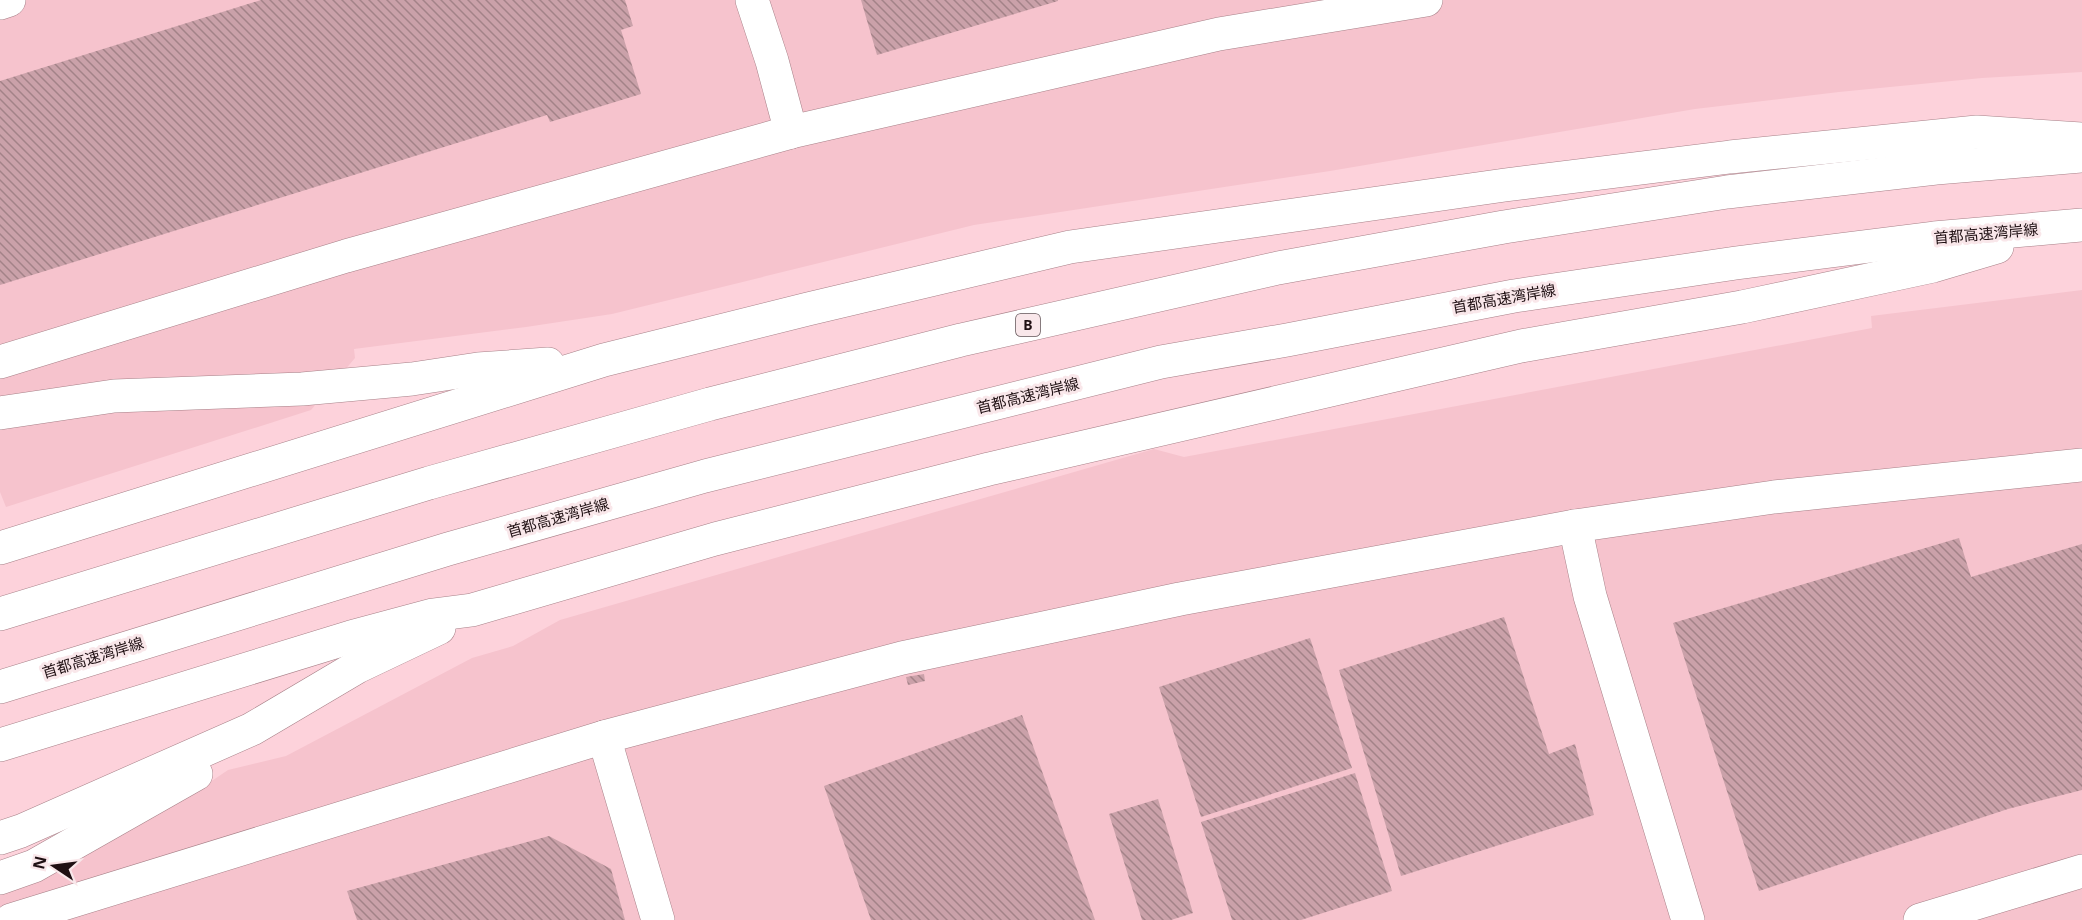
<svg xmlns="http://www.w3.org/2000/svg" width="2082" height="920" font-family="'Noto Sans','Noto Sans JP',sans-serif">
<defs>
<pattern id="building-back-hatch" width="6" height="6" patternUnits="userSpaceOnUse" patternTransform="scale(1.5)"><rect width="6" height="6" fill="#caa1a9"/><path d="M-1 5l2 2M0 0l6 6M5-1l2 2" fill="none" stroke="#a38288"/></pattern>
</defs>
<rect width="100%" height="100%" fill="#fdd2db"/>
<g fill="#f6c3cd">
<path d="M0,0H2082V72L1982,78L1839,92L1695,109L1330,171L974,225L612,314L526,327L354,349L355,358L311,410L6,507L0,492Z"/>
<path d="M2082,290V920H0V892L118,837L188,797L228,770L286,756L472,658L513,646L560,620L1154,449L1184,457L1872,328L1871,316Z"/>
</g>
<g fill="url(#building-back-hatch)">
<path d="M261,0H625L633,26L621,30L641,94L550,122L547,115L0,285V81Z"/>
<path d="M861,0H1058V1L877,55Z"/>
<path d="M1959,538L1971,577L2082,544V790L2008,809L1759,891L1673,623Z"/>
<path d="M1504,617L1549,754L1575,744L1594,815L1401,876L1339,670Z"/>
<path d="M1310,638L1352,768L1201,817L1159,687Z"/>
<path d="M924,674L925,681L908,685L906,677Z"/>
<path d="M1022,715L1095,920H871L824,786Z"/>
<path d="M1355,773L1392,891L1301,920H1232L1201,822Z"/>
<path d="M1158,799L1193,913L1171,920H1142L1109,814Z"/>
<path d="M549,836L611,869L625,920H357L347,891Z"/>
</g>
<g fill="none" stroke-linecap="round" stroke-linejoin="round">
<g stroke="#a78088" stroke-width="34">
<g id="tertiary">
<path d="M752,0L772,61L791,132"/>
<path d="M0,3L9,0"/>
<path d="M0,362L346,256L791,132L1219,34L1426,0"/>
<path d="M1575,526L1590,596L1688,920"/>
<path d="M604,737L658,920"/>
<path d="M11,920L604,737L902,658L1180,599L1575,526L1774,497L2082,465"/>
<path d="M1920,920L2082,871"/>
</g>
</g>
<g stroke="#a78088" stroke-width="34">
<g id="motorway">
<path d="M0,413L114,396L302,389L412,379L478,369L548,364"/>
<path d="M0,548L604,360L808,309L1070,247L1505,185L1730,157L1977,132L2082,139"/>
<path d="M0,614L429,483L710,404L961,340L1278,268L1504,227L1727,192L1936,168L2082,156"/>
<path d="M0,687L448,549L705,476L1161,362L1287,340L1514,296L1736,263L1934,238L2082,225"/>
<path d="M0,745L351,637L433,615L472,610L715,539L989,469L1521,346L1742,307L1933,266L1997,247"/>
<path d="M0,838L21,831L252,729L357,667L439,628"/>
<path d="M0,878L34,866L196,774"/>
</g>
</g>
<use href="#tertiary" stroke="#fff" stroke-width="33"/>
<use href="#motorway" stroke="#fff" stroke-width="33"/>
</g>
<g text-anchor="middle" stroke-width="6" stroke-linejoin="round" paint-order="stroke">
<rect fill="#f9e7ea" stroke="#605054" stroke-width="1.5" x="1016" y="314" width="24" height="22" rx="4.5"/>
<g font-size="14" font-weight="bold" fill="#1f1013">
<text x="1028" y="330">B</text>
</g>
<g font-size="15" fill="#1f1013" stroke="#f9e7ea">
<text transform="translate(1986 234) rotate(-5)" y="5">首都高速湾岸線</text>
<text transform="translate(1504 299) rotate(-10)" y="5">首都高速湾岸線</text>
<text transform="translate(1028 396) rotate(-14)" y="5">首都高速湾岸線</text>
<text transform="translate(558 518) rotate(-16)" y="5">首都高速湾岸線</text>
<text transform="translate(93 658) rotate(-17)" y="5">首都高速湾岸線</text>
</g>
</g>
<g transform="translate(54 866) rotate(283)" stroke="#f9e7ea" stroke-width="4.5" paint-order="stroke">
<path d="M0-4.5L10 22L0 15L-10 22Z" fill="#1f1013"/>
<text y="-9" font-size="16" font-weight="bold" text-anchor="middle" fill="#1f1013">N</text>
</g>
</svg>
